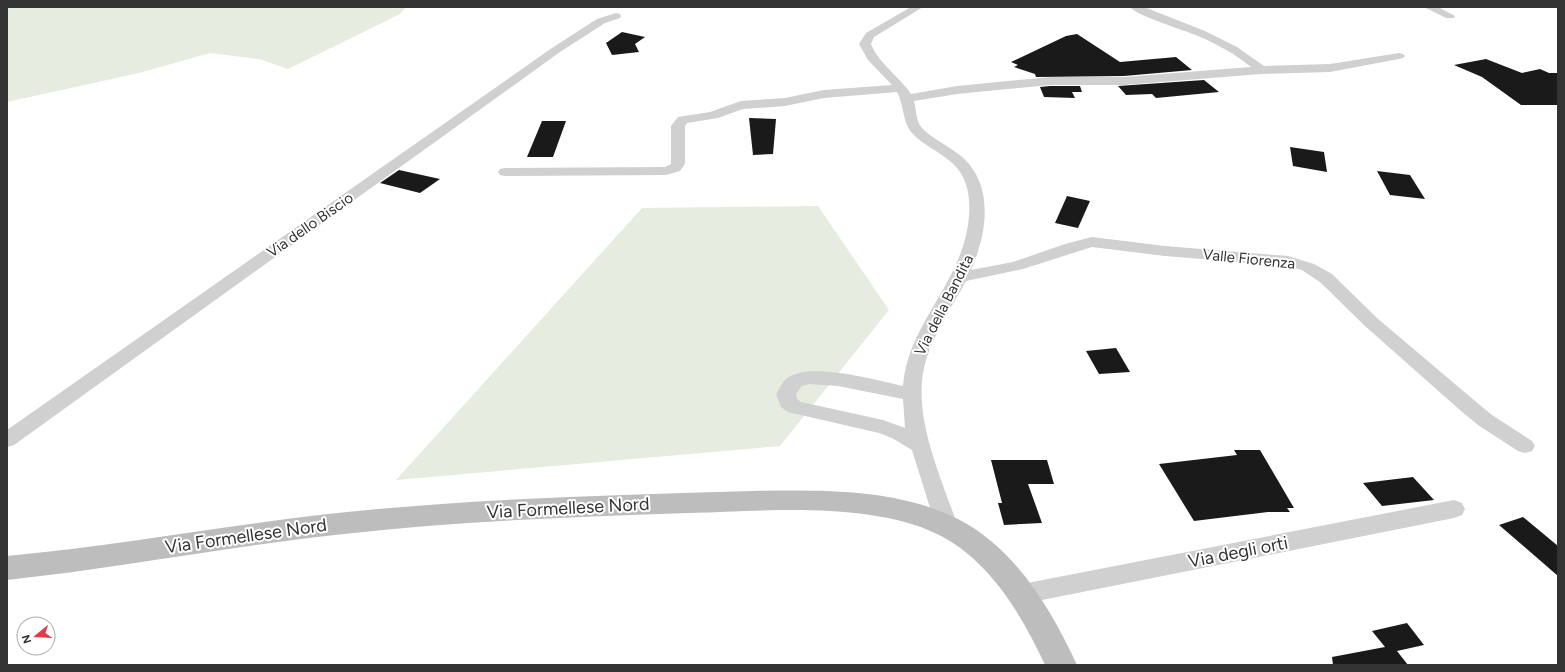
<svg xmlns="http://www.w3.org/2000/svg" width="1565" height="672" font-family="Figtree,sans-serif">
<rect width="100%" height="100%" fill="#fff"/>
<g fill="#e6ecdf">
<path d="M14,7H406L400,14L288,69L259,59L210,53L139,73L7,102V8Z"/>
<path d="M818,206L889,310L780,446L396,480L642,208Z"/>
</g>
<g fill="#1a1a1a">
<path d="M622,32L645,37L635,44L639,52L612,55L606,43Z"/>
<path d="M1077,34L1120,62L1176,57L1192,70L1124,76L1036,77L1035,74L1014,67L1018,65L1011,62L1066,36Z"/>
<path d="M1486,59L1522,73L1540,69L1549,73H1558V105H1521L1482,77L1454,65Z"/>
<path d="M1204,80L1219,92L1156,98L1152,94L1126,95L1118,86Z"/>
<path d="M1050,86H1080L1082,92H1072L1075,98L1044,97L1040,87Z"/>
<path d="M749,118L776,119L773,154L753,155Z"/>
<path d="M542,121H566L553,157H527Z"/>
<path d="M1290,147L1324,152L1327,172L1293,166Z"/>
<path d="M399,170L440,179L420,193L380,183Z"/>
<path d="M1377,171L1410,175L1425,199L1390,195Z"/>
<path d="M1067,196L1090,201L1078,228L1055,223Z"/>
<path d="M1116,348L1130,372L1099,374L1086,351Z"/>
<path d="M1234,450H1260L1294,508H1287L1290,512H1268L1194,521L1159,464L1237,455Z"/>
<path d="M991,460H1047L1054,484H1028L1042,523L1004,525L998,503H1002Z"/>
<path d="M1413,477L1434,500L1382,506L1363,483Z"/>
<path d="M1523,517L1558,546V576L1499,525Z"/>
<path d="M1407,623L1424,645L1397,651L1408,665H1333L1332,657L1385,647L1372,631Z"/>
</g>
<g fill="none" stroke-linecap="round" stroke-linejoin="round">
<g fill="#d0d0d0" fill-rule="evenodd">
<path d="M911,7H923L874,37L871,44C879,64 899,76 911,94L957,86L1050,77H1124L1251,67C1235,54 1217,44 1198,36C1184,30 1137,16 1130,7H1144L1205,31L1237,47L1264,66L1330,64L1399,53L1403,54L1405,56L1403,58L1399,59L1330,72L1261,74L1124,85H1050L957,94L914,101C916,109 916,120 921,127C932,139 949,146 961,156C995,185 987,234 971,270L1013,262L1065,244L1092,237L1165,246L1288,256L1314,264L1332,274L1377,318L1475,401L1492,415L1532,441L1535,446L1532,451L1525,453L1518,451L1478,425L1461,411L1365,326L1320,282L1302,270L1287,266L1165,256L1092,247L1023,269L966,281C952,307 935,331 926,360C910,413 941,476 958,527L955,533L947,536L939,533L936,527L912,450L892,438L879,433L788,412L781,407L776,394C780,388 783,380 789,377C811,362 877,380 903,386C908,322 964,282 969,216C970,203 969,189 963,177C953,156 926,149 911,132C902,120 904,104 897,92L824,98L785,106L743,109L718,118L687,123L685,126V164L680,171L666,175L505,176L500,175L498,172L500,169L505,168L665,167L671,164V126L678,117L710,112L741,101L785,98L824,90L892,85L868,60L859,44L866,33ZM809,384L838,386L903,399L905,428L883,420L801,402L797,399L796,394L802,386Z"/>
<path d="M1424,7H1438L1455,16L1454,18H1446Z"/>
<path d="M616,13L620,14L621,16L620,18L605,23L560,52L14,445L7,447V430L552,48L597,19Z"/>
<path d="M1454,500L1462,503L1465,509L1462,515L1454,518L1022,604L1013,601L1010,594L1013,587L1022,584Z"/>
</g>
<path fill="#bdbdbd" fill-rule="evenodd" d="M752,491C820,490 896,488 958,519C1015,548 1051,609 1077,665H1045C1022,615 989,559 937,534C869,501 764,511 689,513C574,517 459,521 344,534C231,546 120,568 7,580V556C121,545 233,524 347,512C481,498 617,495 752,491Z"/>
</g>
<g text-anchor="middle" stroke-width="4" stroke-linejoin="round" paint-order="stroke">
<g font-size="15" fill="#333" stroke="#fff">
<text transform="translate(310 225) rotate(-35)" y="5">Via dello Biscio</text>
<text transform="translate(1249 259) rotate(6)" y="5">Valle Fiorenza</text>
<text transform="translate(944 305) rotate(-63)" y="5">Via della Bandita</text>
</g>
<g font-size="18" fill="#333" stroke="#fff">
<text transform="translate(568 508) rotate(-3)" y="6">Via Formellese Nord</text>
<text transform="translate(246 536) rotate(-8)" y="6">Via Formellese Nord</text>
<text transform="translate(1238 552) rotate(-11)" y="6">Via degli orti</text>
</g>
</g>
<rect width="1565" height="672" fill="none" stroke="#333333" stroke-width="16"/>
<g transform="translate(36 636) rotate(252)"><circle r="19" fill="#ffffff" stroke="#adadad"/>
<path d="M0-3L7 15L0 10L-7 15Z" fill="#e63946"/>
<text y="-6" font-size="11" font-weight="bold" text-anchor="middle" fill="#333333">N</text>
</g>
</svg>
